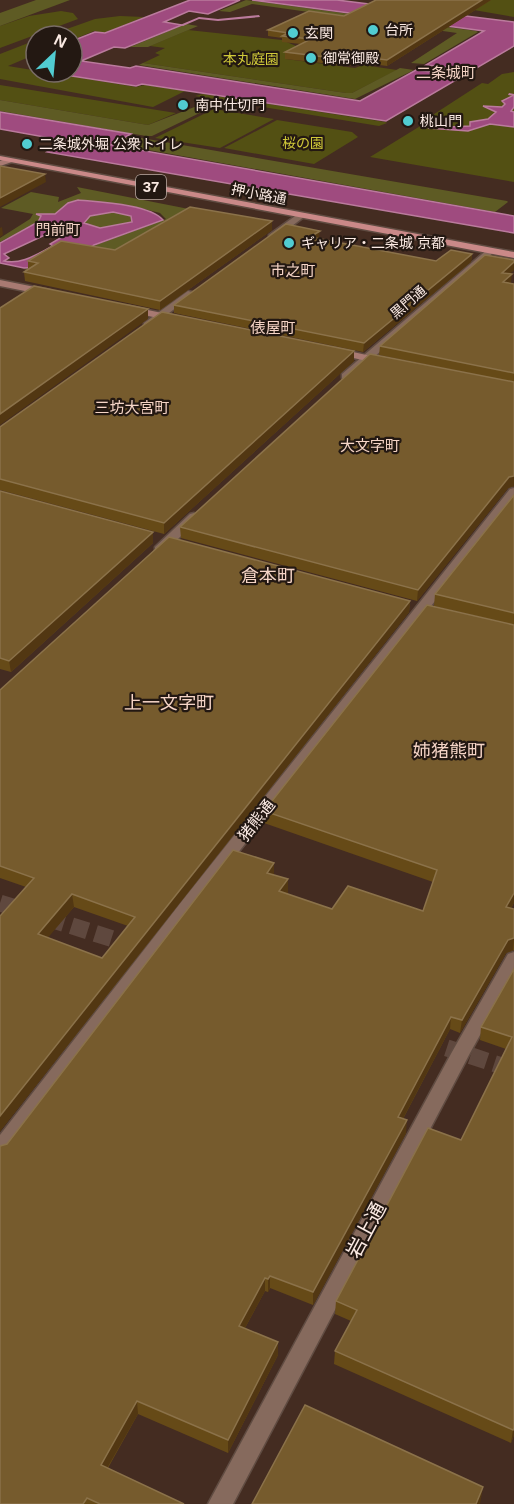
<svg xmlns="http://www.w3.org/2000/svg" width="514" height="1504" font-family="Arial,'Noto Sans JP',sans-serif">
<rect width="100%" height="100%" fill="#442c21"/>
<g fill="#535013">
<path d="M416,0H514V17Z"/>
<path d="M61,11L73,13L78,19L0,48V26L29,16Z"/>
<path d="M120,16L144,17L104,33L94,31L72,40V36H47L95,19Z"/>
<path d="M188,30L282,40L296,46L326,50L286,59L355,68L363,65L397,70L352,93H346L143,63L160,55L155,53L165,48L150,46Z"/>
<path d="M36,40V54L8,66L136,87L145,85L185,91L153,107L0,79V54Z"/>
<path d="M514,72V182L370,157L469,96L430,120H425L482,83L488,84L502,74Z"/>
<path d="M0,85L176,113L148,125L0,100Z"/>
<path d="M203,94L385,122L387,123L379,126L195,96Z"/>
<path d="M214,109L274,119L220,148L155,138Z"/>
<path d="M277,120L352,132L358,137L314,164L224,148Z"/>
</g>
<g fill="#5e5b24">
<path d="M36,0H70L0,26V13Z"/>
<path d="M246,0L476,31L478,32L424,64L411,63L457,33L252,4L230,12L219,11Z"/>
<path d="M186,24L198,26L148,47H130Z"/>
<path d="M143,63L346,93H352L400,68L414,70L355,99L139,65Z"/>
<path d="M0,100L148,125L197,106L210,108L152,136H146L0,111Z"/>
<path d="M130,136L507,201L508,202L495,212L115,144Z"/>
<path d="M77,187L194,210L110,264L47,275L23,269L61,266L96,245L166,219L160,213L128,205L78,200L67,203L55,214L41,216L38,222L0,242V238L30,219L33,214L1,208L31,192L59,197L58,202L81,193Z"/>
<path d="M114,212L131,216L132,222L100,228L84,223L89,216Z"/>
</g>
<g fill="#9f4b7f" stroke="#bb7b9d" stroke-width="1.5" fill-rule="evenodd">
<path d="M190,0H240L208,14L189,11L164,22L182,25L125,48L114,47L81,61L130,68L136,66L360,101L416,70L439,73L447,67L426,65L484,31L252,0H337L514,22V46L386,121L142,84L136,86L46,72H72V41L95,32L105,33Z"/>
<path d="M514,95V107L511,111L514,112V127L490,124L468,131L428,128L470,126V122L488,119L496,112L483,106L502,107L505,104L502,101Z"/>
<path d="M0,112L131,134L111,145L514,216V233L47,152L67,141L0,129Z"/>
<path d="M78,200C98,202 150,204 163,220L94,245L61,266L24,268L0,263V243L38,222L41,216L36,214H55L68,203ZM113,212L131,216L132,222L100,228L84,223L90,216ZM47,234L62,237L50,244L53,246C37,254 22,265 4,261L9,258L4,254Z"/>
</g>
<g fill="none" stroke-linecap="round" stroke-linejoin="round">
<g fill="#bb7b9d" fill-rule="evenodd">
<path d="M259,15L260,17L218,21L199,19L183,26L180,25L199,17L218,19Z"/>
<path d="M509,93L514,94V96L508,95Z"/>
</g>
<g stroke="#5f483e" stroke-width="17" stroke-dasharray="17 8" stroke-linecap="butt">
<path d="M0,903L135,946"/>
<path d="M423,1040L514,1070"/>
</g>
<g stroke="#604c42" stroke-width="3">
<g id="street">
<path d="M298,214L305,216L275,239H269V235Z"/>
<path d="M488,249L495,251L350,378H342V374Z"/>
<path d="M188,291L196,293L150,327H144V323Z"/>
<path d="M514,488V500L194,909L7,1156L0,1158V1135L182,901L510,489Z"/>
<path d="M194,513L200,517L198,520L163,553H155V547L190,514Z"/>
<path d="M514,952V974L470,1053L233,1504H208L452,1052L508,954Z"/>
</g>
</g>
<g stroke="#604c42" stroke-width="3">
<g id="secondary">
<path d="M9,158L12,162L0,166V161Z"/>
<path d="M0,280L50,290L55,293L50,296L0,286Z"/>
<path d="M129,306L176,316L181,319L176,322L126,311V307Z"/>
<path d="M335,348L389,360L390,362L385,365L331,353V349Z"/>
</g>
</g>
<g stroke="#604c42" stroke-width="3">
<path id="primary" d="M0,156L514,252V258L0,160Z"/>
</g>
<use href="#street" fill="#866a5d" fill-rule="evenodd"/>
<use href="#secondary" fill="#a87a72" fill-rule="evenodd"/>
<use href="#primary" fill="#ca8988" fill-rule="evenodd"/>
</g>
<g fill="#664a17" fill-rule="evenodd">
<path d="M491,0L387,66L357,62L349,66L285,59V52L301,44L282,42V38L268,36V30L344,16Z"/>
<path d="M272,230L160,310L25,281L24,272L28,269V261L115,250Z"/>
<path d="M319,238V239L436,261L472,254L471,262L363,352L174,313V305Z"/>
<path d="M514,270L509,274L511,283L514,284V486L508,488L417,601L181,538L180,527L483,376L379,355L380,346Z"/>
<path d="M354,351V361L164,534L0,490V427Z"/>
<path d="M0,491L153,543L11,672L0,669Z"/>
<path d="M514,495V625L434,606L435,594Z"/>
<path d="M410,601L409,612L0,1131L26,887L0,878V690ZM74,907L128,926L102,958L47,938Z"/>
<path d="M514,625V903L511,908L514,909V950L506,953L460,1033L450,1029L403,1119L406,1133L313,1305L270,1288L268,1292L265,1291L245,1328L278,1342V1355L228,1453L138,1414L108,1468L184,1504H0L7,1144L274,875L288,892L286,894L332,909L423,911L433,882L264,823V811Z"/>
<path d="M514,969V1435L511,1443L334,1364L335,1351L351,1321L335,1314L336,1301L461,1140L506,1049L480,1040L481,1027Z"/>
</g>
<g fill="#523712">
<path d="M482,0H491L387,66V60Z"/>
<path d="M357,56V62L349,66V60Z"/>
<path d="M45,174L46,182L0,207V198Z"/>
<path d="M272,221V230L160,310V301Z"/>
<path d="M2,227L3,235L0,237V228Z"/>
<path d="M320,231L319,238L310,245V237Z"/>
<path d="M472,254L471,262L363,352L364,343Z"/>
<path d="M514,262V270L501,282L502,273Z"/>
<path d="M512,274L511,283L503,282Z"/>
<path d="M148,309V319L0,425V414Z"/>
<path d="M354,351V361L164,534V523Z"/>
<path d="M514,476V486L508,488L417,601L418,590L509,477Z"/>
<path d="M153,532V543L11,672L9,661Z"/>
<path d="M410,601L409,612L0,1131V1116Z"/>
<path d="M274,863V875L267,873Z"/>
<path d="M288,879V892L279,903V891Z"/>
<path d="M514,893V903L504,919L506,907Z"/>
<path d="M72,894L74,907L40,947L38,934Z"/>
<path d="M514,938L513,950L506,953L460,1033L462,1020L508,940Z"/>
<path d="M451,1017L450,1029L397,1130L398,1117Z"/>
<path d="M407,1120L406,1133L313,1305V1292Z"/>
<path d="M270,1276V1288L268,1292V1279Z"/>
<path d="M265,1278V1291L239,1339V1326Z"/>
<path d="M278,1342V1355L228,1453V1440Z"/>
<path d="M137,1401L138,1414L102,1477L101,1465Z"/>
<path d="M514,1428V1435L511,1443L513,1430Z"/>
<path d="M483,1487L480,1504H476Z"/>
</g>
<g fill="#765b2d" stroke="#8b724a" stroke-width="1.5" fill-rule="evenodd">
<path d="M376,0H482L387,60L357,56L349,60L285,52L311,39L282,36L288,33L268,30L309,11L344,16Z"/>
<path d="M0,166L45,174L0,198Z"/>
<path d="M190,207L272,221L160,301L24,272L38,263L28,261L61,241L115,250Z"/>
<path d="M286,224L320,231L310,237L436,261L451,250L472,254L364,343L174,305Z"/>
<path d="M485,255L514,260V262L502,273L512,274L503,282L514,284V373L380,346Z"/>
<path d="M34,286L148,309L0,414V308Z"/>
<path d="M162,312L354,351L164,523L0,479V427Z"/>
<path d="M370,354L514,382V476L509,477L418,590L180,527Z"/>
<path d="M0,491L153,532L9,661L0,658Z"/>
<path d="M514,495V613L435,594Z"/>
<path d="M169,537L410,601L0,1116V916L34,878L0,866V690ZM72,894L135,917L102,958L38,934Z"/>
<path d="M427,605L514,625V893L506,907L514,909V938L508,940L462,1020L451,1017L398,1117L407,1120L313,1292L270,1276L268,1279L265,1278L239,1326L278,1342L228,1440L137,1401L101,1465L184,1504H100L87,1498L83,1504H0V1146L7,1144L233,850L274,863L267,873L288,879L279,891L332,909L348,886L423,911L437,870L264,811Z"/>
<path d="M514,969V1428L513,1430L335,1351L357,1310L336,1301L428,1128L461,1140L512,1037L481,1027Z"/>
<path d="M305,1405L483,1487L476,1504H252Z"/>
</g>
<g fill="#51ccd1" stroke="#231812" stroke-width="2">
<circle cx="373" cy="30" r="6"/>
<circle cx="293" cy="33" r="6"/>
<circle cx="311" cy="58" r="6"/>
<circle cx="183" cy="105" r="6"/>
<circle cx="408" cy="121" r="6"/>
<circle cx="27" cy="144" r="6"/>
<circle cx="289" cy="243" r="6"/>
</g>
<g text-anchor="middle" stroke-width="4.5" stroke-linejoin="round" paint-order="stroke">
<g font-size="14" fill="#fbeae3" stroke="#231812" text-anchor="start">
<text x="385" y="35">台所</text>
<text x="305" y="38">玄関</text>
<text x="323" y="63">御常御殿</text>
<text x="195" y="110">南中仕切門</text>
<text x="420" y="126">桃山門</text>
<text x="39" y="149">二条城外堀 公衆トイレ</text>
<text x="301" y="248">ギャリア・二条城 京都</text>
</g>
<g font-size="14" fill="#d0c939" stroke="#231812">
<text x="251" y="64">本丸庭園</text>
<text x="303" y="148">桜の園</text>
</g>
<g font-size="14" fill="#fbeae3" stroke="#231812">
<text transform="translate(259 194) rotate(11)" y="5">押小路通</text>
<text transform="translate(408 302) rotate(-41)" y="5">黒門通</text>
</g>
<g font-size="15" fill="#f5d4c6" stroke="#231812">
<text x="446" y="78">二条城町</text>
<text x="58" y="235">門前町</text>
<text x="293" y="276">市之町</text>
<text x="273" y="333">俵屋町</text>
<text x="132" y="413">三坊大宮町</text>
<text x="370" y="451">大文字町</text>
</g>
<rect fill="#231812" stroke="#baaba4" stroke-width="1.5" x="136" y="175" width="30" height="24" rx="4.5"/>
<g font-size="15" font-weight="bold" fill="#fbeae3">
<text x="151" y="192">37</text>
</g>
<g font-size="16" fill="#fbeae3" stroke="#231812">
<text transform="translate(256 820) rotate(-52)" y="6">猪熊通</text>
</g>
<g font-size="18" fill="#f5d4c6" stroke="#231812">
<text x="268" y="582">倉本町</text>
<text x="169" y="709">上一文字町</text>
<text x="449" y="757">姉猪熊町</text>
</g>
<g font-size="20" fill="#fbeae3" stroke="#231812">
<text transform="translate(366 1230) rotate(-62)" y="7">岩上通</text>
</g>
</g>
<g transform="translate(54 54) rotate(26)"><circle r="28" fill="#231812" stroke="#796c66" stroke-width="1.5"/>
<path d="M0-4.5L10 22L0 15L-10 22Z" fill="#51ccd1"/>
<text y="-9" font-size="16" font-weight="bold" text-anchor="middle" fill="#fbeae3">N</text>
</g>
</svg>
